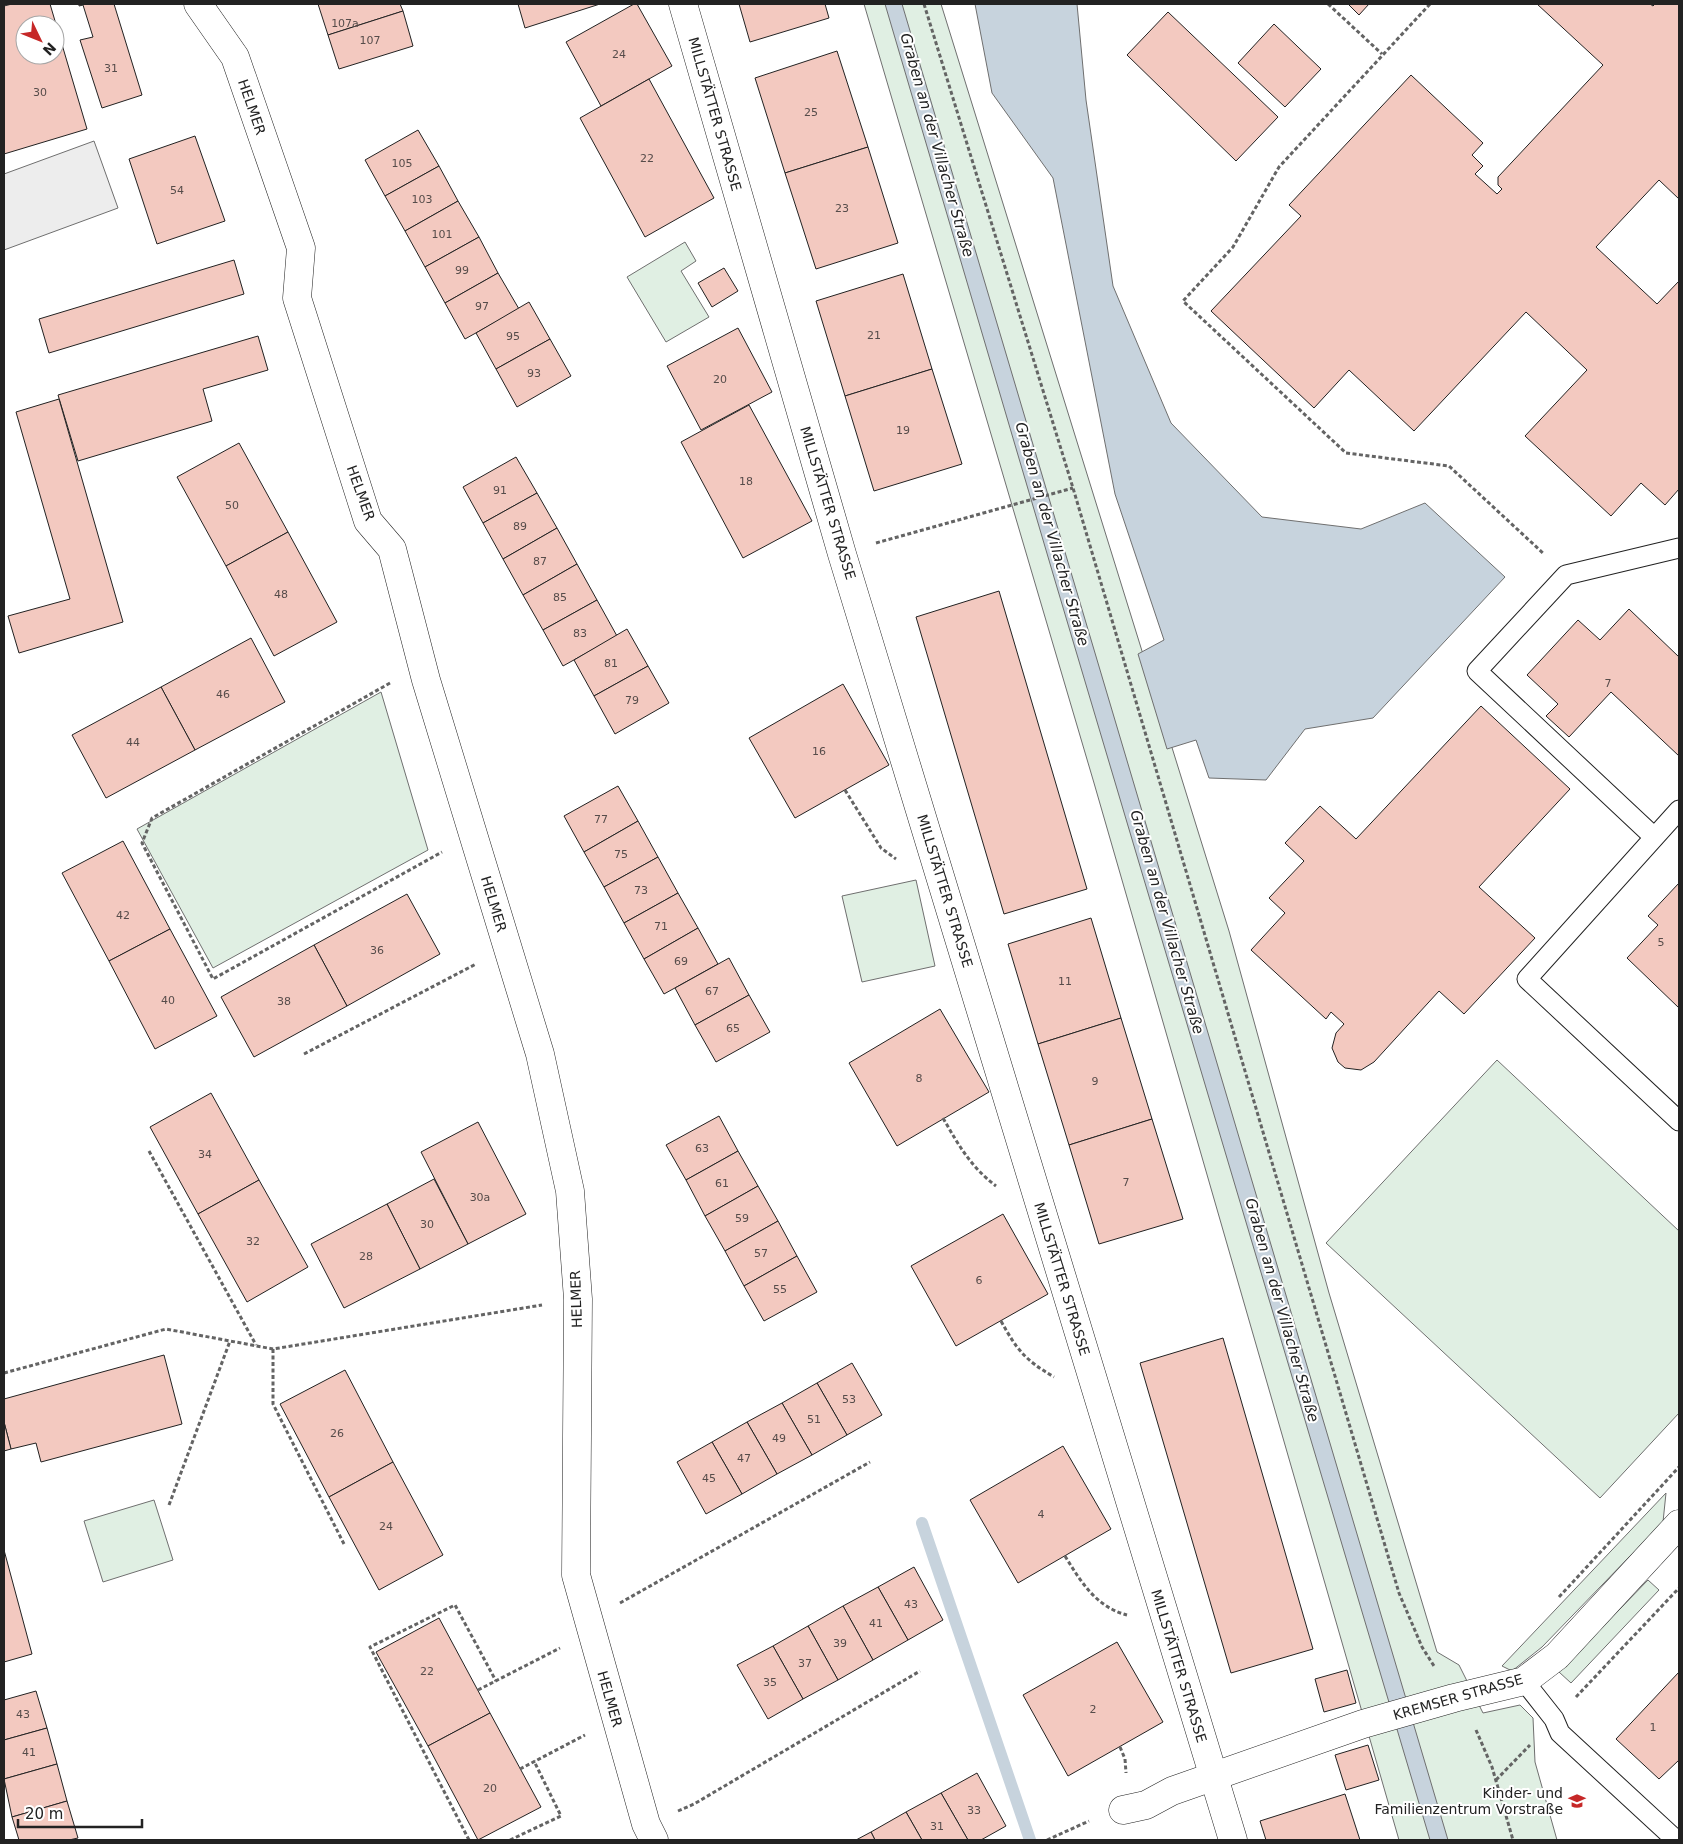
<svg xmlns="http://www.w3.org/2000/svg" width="1683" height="1844" font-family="'DejaVu Sans',sans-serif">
<rect width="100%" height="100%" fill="#fff"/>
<g fill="#e0efe3" stroke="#6f6f6f">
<path d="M864,4H941L1229,931L1329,1293L1437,1652L1459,1665L1483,1713L1520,1705L1533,1718L1535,1762L1557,1840H1399L1094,783Z"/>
<path d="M685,242L696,261L681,271L709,317L666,342L627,277Z"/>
<path d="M381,692L428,850L213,968L137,829Z"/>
<path d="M916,880L935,966L862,982L842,896Z"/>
<path d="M1497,1060L1679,1231V1413L1600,1498L1326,1243Z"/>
<path d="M1666,1493L1663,1522L1542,1647L1512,1671L1502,1666Z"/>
<path d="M154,1500L173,1560L103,1582L84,1521Z"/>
<path d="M1648,1580L1659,1590L1571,1683L1559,1672Z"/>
</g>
<path fill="#ededed" stroke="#6f6f6f" d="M94,141L118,208L4,250V174Z"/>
<g fill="#c7d3dd" stroke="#6f6f6f">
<path d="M885,4H902L1448,1840H1430L1056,584Z"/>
<path d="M975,4H1077L1086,100L1113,286L1171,423L1262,517L1361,529L1425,503L1505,577L1373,718L1305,729L1266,780L1209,778L1196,740L1167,749L1138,654L1164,640L1115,494L1053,178L992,93Z"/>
</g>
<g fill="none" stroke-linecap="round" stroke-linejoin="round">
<path stroke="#c7d3dd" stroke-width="12" d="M922,1523L1030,1840"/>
</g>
<g fill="#f3c9c0" stroke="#222" fill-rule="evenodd">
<path d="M12,4H50L87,129L4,154V6ZM25,25H55V55H25Z"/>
<path d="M79,4H114L142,95L102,108L80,40L93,37L83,5L79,6Z"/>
<path d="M318,4H400L403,11L328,35Z"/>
<path d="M518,4H600L525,28Z"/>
<path d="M634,4H637L672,66L601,106L566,42Z"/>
<path d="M739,4H825L829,18L750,42Z"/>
<path d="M1348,4H1369L1359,15Z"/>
<path d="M1537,4H1650L1653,6L1655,4H1679V199L1659,180L1596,247L1657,304L1679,281V489L1665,505L1641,483L1611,516L1525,436L1587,370L1526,312L1414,431L1349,370L1314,408L1211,311L1301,216L1289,205L1411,75L1483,143L1472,155L1483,166L1475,174L1497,194L1502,189L1498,185V177L1603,65Z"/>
<path d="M403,11L413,46L339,69L328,35Z"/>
<path d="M1168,12L1278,117L1236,161L1127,55Z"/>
<path d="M1274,24L1321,69L1285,107L1238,63Z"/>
<path d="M837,51L868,147L785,173L755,78Z"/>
<path d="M649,79L714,198L645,237L580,118Z"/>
<path d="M418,130L439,166L385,196L365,160Z"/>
<path d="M195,136L225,221L157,244L129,159Z"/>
<path d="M868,147L898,243L816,269L785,173Z"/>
<path d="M439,166L458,201L405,231L385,196Z"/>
<path d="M458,201L479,237L425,267L405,231Z"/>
<path d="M479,237L498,273L445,303L425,267Z"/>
<path d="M234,260L244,294L49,353L39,319Z"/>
<path d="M724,268L738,291L712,307L698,283Z"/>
<path d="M498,273L519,309L465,339L445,303Z"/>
<path d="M903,274L932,369L845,396L816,301Z"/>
<path d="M529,302L550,339L496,369L476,333Z"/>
<path d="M738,328L772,392L701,430L667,366Z"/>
<path d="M258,336L268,370L203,389L212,421L78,461L58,395Z"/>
<path d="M550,339L571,376L517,407L496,369Z"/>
<path d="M932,369L962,464L874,491L845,396Z"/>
<path d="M59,399L123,622L19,653L8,616L70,599L16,412Z"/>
<path d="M749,405L812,521L743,558L681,442Z"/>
<path d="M239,443L288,532L226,566L177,477Z"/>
<path d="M516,457L537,493L483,523L463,487Z"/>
<path d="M537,493L557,528L503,559L483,523Z"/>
<path d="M557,528L577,564L523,595L503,559Z"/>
<path d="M288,532L337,622L274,656L226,566Z"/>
<path d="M577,564L597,600L543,630L523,595Z"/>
<path d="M999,591L1087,889L1004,914L916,617Z"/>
<path d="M597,600L617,636L563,666L543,630Z"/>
<path d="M1629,609L1679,657V756L1611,692L1569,737L1546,716L1558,704L1527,675L1578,620L1600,640Z"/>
<path d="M627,629L648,666L594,696L574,660Z"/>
<path d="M251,638L285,702L195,750L161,687Z"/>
<path d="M648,666L669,703L615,734L594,696Z"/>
<path d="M843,684L889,765L795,818L749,738Z"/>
<path d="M161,687L195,750L106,798L72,735Z"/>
<path d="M1481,706L1570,789L1479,887L1535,938L1464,1014L1439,991L1374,1062L1361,1070L1345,1068L1338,1062L1332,1048L1336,1033L1344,1024L1331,1012L1326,1019L1251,950L1285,913L1269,898L1304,861L1285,843L1320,806L1356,839Z"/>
<path d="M618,786L638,821L584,852L564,816Z"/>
<path d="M638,821L658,857L604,887L584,852Z"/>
<path d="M123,841L170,929L109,961L62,873Z"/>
<path d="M658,857L678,893L624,923L604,887Z"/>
<path d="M1679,883V1008L1627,958L1658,925L1648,916Z"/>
<path d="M678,893L698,928L644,959L624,923Z"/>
<path d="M407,894L440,954L347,1006L314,945Z"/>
<path d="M1091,918L1121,1018L1038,1044L1008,944Z"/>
<path d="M698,928L718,964L664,994L644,959Z"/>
<path d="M170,929L217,1016L155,1049L109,961Z"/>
<path d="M314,945L347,1006L254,1057L221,997Z"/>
<path d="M729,958L749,995L695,1025L675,988Z"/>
<path d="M749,995L770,1032L716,1062L695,1025Z"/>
<path d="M940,1009L989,1092L897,1146L849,1063Z"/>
<path d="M1121,1018L1152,1119L1069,1145L1038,1044Z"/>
<path d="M211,1093L259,1180L198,1214L150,1127Z"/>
<path d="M719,1116L738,1151L686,1180L666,1145Z"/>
<path d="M1152,1119L1183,1219L1099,1244L1069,1145Z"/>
<path d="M478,1122L526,1214L468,1244L421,1152Z"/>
<path d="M738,1151L758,1186L705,1216L686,1180Z"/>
<path d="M434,1179L468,1244L420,1269L387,1204Z"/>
<path d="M259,1180L308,1267L247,1302L198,1214Z"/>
<path d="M758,1186L778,1221L725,1251L705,1216Z"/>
<path d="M387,1204L420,1269L344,1308L311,1244Z"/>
<path d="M1003,1214L1048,1294L956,1346L911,1266Z"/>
<path d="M778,1221L797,1256L744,1286L725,1251Z"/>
<path d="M797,1256L817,1292L764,1321L744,1286Z"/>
<path d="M1223,1338L1313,1649L1231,1673L1140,1363Z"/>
<path d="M164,1355L182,1424L41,1462L36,1443L11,1449L4,1422V1399Z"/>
<path d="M852,1363L882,1415L847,1435L817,1383Z"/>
<path d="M345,1370L393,1462L329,1497L280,1404Z"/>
<path d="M817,1383L847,1435L812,1455L782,1403Z"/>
<path d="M782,1403L812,1455L777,1474L747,1422Z"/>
<path d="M4,1422L11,1449L4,1451Z"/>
<path d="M747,1422L777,1474L742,1494L712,1442Z"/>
<path d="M712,1442L742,1494L706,1514L677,1462Z"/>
<path d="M1063,1446L1111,1529L1018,1583L970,1500Z"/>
<path d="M393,1462L443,1555L379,1590L329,1497Z"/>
<path d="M4,1550L32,1654L4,1662Z"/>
<path d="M914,1567L943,1620L908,1640L878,1587Z"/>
<path d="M878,1587L908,1640L873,1660L843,1606Z"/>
<path d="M843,1606L873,1660L838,1680L808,1626Z"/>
<path d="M439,1618L490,1713L428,1746L376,1652Z"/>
<path d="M808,1626L838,1680L803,1699L773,1646Z"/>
<path d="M1117,1642L1163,1722L1068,1776L1023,1695Z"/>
<path d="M773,1646L803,1699L768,1719L737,1665Z"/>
<path d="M1347,1670L1356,1703L1324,1712L1315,1679Z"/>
<path d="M1679,1672V1760L1659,1779L1616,1739Z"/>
<path d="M36,1691L47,1728L4,1740V1700Z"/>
<path d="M490,1713L541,1807L478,1840L428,1746Z"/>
<path d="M47,1728L57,1764L4,1779V1740Z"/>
<path d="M1368,1745L1379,1780L1346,1790L1335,1755Z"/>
<path d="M57,1764L67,1801L12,1817L4,1779Z"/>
<path d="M977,1773L1006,1826L981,1840H968L941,1793Z"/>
<path d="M941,1793L968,1840H922L906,1812Z"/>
<path d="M1345,1794L1360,1840H1266L1260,1821Z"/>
<path d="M67,1801L78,1838L69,1840H19L12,1817Z"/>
<path d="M906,1812L922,1840H875L871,1832Z"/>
<path d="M871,1832L875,1840H856Z"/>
</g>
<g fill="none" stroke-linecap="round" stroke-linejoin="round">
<g stroke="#222" stroke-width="21">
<g id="lane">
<path d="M1679,810L1527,979L1679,1121"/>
<path d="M1654,837L1477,671L1566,575L1679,548"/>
<path d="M1524,1681L1554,1719L1560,1733L1676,1840"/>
</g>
</g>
<g stroke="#222" stroke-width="29">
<g id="street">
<path d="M198,4L235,57L301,248L297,298L368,521L392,549L426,680L540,1054L570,1191L578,1299L576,1575L646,1824L654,1840"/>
<path d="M683,4L842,554L1233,1840"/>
<path d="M1123,1810L1146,1805L1172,1791L1363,1724L1454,1698L1524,1681L1557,1656L1679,1524"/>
</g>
</g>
<g stroke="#646464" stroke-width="3" stroke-dasharray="4 2.5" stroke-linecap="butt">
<path d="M924,4L1073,488L1399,1593L1422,1647L1434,1666"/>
<path d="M1328,4L1382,54"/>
<path d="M1430,4L1279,167L1233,247L1183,301L1346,453L1449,466L1544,554"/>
<path d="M876,543L1073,488"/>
<path d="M390,683L152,818L142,843L213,979L442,852"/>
<path d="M845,790L881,848L896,859"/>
<path d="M304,1054L476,964"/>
<path d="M943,1118C959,1146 971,1167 996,1186"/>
<path d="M149,1151L256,1345"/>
<path d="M1001,1321C1017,1350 1025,1360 1054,1377"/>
<path d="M273,1349V1404L344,1544"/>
<path d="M4,1373L166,1329L273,1349L542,1305"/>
<path d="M169,1505L230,1341"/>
<path d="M1065,1556C1081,1582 1096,1607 1127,1615"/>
<path d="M1559,1597L1679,1467"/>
<path d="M620,1603L870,1462"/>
<path d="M478,1690L560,1648"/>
<path d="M1576,1697L1679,1588"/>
<path d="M1476,1730L1492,1767L1513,1840"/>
<path d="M1120,1747L1125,1759L1126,1773"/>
<path d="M520,1769L585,1735"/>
<path d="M1496,1780L1530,1745"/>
<path d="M678,1811L694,1804L920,1671"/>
<path d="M469,1840L370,1647L455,1605L496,1681"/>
<path d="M510,1840L561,1816L534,1761"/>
<path d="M1047,1840L1089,1821"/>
</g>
<use href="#lane" stroke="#fff" stroke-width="19"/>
<use href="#street" stroke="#fff" stroke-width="28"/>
</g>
<defs>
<g id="school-bare" transform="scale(1.35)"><path d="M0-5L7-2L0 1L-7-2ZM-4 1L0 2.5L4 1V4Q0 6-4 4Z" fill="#c62828" stroke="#fff" stroke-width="2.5" paint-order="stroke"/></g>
</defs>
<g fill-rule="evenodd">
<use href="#school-bare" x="1577" y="1801"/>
</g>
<g text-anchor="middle" stroke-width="4" stroke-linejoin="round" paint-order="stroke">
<g font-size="11" fill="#564c4a">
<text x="345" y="27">107a</text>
<text x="370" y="44">107</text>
<text x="619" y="58">24</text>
<text x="111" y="72">31</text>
<text x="40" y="96">30</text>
<text x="811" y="116">25</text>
<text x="647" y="162">22</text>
<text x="402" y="167">105</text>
<text x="177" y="194">54</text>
<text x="422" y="203">103</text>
<text x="842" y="212">23</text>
<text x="442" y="238">101</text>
<text x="462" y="274">99</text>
<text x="482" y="310">97</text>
<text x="874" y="339">21</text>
<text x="513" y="340">95</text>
<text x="534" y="377">93</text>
<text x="720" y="383">20</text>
<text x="903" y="434">19</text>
<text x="746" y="485">18</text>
<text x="500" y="494">91</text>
<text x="232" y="509">50</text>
<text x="520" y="530">89</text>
<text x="540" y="565">87</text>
<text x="281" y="598">48</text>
<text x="560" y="601">85</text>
<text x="580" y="637">83</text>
<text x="611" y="667">81</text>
<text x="1608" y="687">7</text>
<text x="223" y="698">46</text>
<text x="632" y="704">79</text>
<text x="133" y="746">44</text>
<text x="819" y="755">16</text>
<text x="601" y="823">77</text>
<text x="621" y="858">75</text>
<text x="641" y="894">73</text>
<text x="123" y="919">42</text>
<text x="661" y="930">71</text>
<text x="1661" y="946">5</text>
<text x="377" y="954">36</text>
<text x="681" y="965">69</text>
<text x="1065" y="985">11</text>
<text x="712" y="995">67</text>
<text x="168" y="1004">40</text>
<text x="284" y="1005">38</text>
<text x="733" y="1032">65</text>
<text x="919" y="1082">8</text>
<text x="1095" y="1085">9</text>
<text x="702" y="1152">63</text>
<text x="205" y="1158">34</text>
<text x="1126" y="1186">7</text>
<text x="722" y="1187">61</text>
<text x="480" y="1201">30a</text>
<text x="742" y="1222">59</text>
<text x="427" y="1228">30</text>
<text x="253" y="1245">32</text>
<text x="761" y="1257">57</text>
<text x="366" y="1260">28</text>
<text x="979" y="1284">6</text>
<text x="780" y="1293">55</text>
<text x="849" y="1403">53</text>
<text x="814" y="1423">51</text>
<text x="337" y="1437">26</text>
<text x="779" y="1442">49</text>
<text x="744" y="1462">47</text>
<text x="709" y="1482">45</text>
<text x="1041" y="1518">4</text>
<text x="386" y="1530">24</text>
<text x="911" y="1608">43</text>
<text x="876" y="1627">41</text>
<text x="840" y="1647">39</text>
<text x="805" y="1667">37</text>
<text x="427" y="1675">22</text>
<text x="770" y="1686">35</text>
<text x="1093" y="1713">2</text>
<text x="23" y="1718">43</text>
<text x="1653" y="1731">1</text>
<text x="29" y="1756">41</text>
<text x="490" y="1792">20</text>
<text x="974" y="1814">33</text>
<text x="937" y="1830">31</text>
</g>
<g font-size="14" fill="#222" stroke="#fff">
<text transform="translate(252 107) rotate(71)" y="5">HELMER</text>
<text transform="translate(715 114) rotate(74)" y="5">MILLSTÄTTER STRASSE</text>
<text transform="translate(361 493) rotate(70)" y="5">HELMER</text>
<text transform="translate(828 503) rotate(73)" y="5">MILLSTÄTTER STRASSE</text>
<text transform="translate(945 891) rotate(73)" y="5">MILLSTÄTTER STRASSE</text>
<text transform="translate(494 904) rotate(73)" y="5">HELMER</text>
<text transform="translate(1062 1279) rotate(73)" y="5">MILLSTÄTTER STRASSE</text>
<text transform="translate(576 1299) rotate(-92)" y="5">HELMER</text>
<text transform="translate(1179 1666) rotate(73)" y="5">MILLSTÄTTER STRASSE</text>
<text transform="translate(1458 1697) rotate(-16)" y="5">KREMSER STRASSE</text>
<text transform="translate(610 1699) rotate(74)" y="5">HELMER</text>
</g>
<g font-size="14" fill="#222" stroke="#fff" text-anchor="end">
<text x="1563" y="1798">Kinder- und<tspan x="1563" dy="16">Familienzentrum Vorstraße</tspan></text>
</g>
<g font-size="15" font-style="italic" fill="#222" stroke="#fff">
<text transform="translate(937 145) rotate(74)" y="5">Graben an der Villacher Straße</text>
<text transform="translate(1052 534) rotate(74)" y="5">Graben an der Villacher Straße</text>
<text transform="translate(1167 922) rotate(74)" y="5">Graben an der Villacher Straße</text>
<text transform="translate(1282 1310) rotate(74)" y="5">Graben an der Villacher Straße</text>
</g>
</g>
<rect width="1683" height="1844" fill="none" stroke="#222222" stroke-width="10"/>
<g transform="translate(40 40) rotate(133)"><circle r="24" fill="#ffffff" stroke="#a7a7a7"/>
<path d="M0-4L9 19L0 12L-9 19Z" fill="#c62828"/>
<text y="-8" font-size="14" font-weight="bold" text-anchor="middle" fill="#222222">N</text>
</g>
<path d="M18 1819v8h124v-8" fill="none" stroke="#222222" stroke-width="2.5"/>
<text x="25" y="1819" font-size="15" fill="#222222" stroke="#ffffff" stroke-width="4" paint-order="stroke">20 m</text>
</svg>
